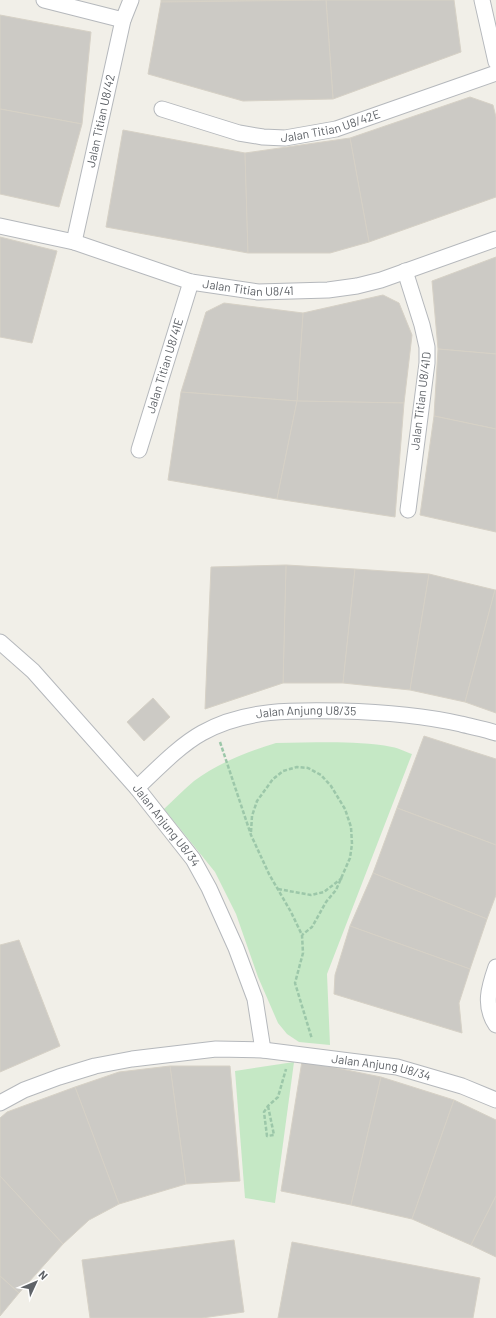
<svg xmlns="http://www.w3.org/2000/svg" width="496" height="1318" font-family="Barlow,sans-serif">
<rect width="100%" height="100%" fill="#f1efe8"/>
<g fill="#c5e8c5">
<path d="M276,743C314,743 354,740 392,747C399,748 406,752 412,754L327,974L330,1045L299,1042L287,1034L278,1023L258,977L236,914L215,872L164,809C174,800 183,790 194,781C218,763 247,752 276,743Z"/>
<path d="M294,1062L275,1203L245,1198L235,1071Z"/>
</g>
<g fill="#cccac5" stroke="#d6d1c6">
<path d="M161,0H313L161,2Z"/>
<path d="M326,0H454L461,52L333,99Z"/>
<path d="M326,0L333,99L243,101L148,74L161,2Z"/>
<path d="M0,15L91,32L82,124L0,109Z"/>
<path d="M470,97L493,105L496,117V197L369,242L350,138Z"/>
<path d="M0,109L82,124L59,207L0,194Z"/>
<path d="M123,130L245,153L248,253L106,227Z"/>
<path d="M350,138L369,242L330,253H248L245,153Z"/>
<path d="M0,237L57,251L32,343L0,337Z"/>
<path d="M496,257V354L438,349L432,281Z"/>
<path d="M383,295L399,303L412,335L404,403L297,401L303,313Z"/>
<path d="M224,303L303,313L297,401L181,392L206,312Z"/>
<path d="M438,349L496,354V429L434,416Z"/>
<path d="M181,392L297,401L277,499L168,480Z"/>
<path d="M297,401L404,403L395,517L277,499Z"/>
<path d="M434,416L496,429V532L420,515Z"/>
<path d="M286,565L355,569L343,683H283Z"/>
<path d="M286,565L283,683L205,709L211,567Z"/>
<path d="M355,569L429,574L410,690L343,683Z"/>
<path d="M429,574L495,590L465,702L410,690Z"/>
<path d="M495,590H496V713L465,702Z"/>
<path d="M153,698L170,717L144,741L127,722Z"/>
<path d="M424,736L496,759V845L397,808Z"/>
<path d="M397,808L496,845V895L487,919L373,873Z"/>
<path d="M373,873L487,919L470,969L350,926Z"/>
<path d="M350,926L470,969L459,1003L462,1033L334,994L335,975Z"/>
<path d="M19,940L60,1046L0,1072V945Z"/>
<path d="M302,1061L381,1077L351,1205L281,1191Z"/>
<path d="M170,1066H230L240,1181L186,1184Z"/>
<path d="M170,1066L186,1184L119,1204L75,1087L119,1072Z"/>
<path d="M381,1077L454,1100L412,1219L351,1205Z"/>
<path d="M75,1087L119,1204L89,1220L63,1244L0,1176V1118L7,1112Z"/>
<path d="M454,1100L496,1120V1196L471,1245L412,1219Z"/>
<path d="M0,1176L63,1244L19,1293L0,1276Z"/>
<path d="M496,1196V1257L471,1245Z"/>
<path d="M234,1240L244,1312L202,1318H90L82,1260Z"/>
<path d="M292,1242L480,1278L473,1318H278Z"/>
<path d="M0,1276L19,1293L0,1316Z"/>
</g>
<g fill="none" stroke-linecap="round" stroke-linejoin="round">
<g stroke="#b5b8bc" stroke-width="17">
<g id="street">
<path d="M44,0L123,20"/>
<path d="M482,0L496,62"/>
<path id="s1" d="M162,109L239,133L263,137L285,138L336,129L496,73"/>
<path id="s2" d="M0,226L74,242L191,282L258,292L328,290L357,286L381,280L496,239"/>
<path id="s3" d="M74,242L123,20L131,0"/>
<path d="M405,271L422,325L427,347V363L408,510"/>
<path id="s4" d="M139,450L191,282"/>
<path id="s5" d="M0,642L33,671L137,788L193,859L209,888L236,948L255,999L263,1050"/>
<path id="s6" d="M137,788C156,770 180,745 202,733C244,709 294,710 341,711C381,712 421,715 461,724C472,727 485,729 496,733"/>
<path d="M496,967C489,987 483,1006 496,1025"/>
<path id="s7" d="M0,1103L24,1090L59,1077L95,1066L132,1059L216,1049L263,1050L397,1067L462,1086L496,1100"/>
</g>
</g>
<g stroke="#9cc7a9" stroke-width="2.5" stroke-dasharray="4 2" stroke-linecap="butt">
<path d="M220,742L251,835L269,874L291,912L302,935L303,953L295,983L312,1039"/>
<path d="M251,832L252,816L257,801L273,779L283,771L297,767L308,768L321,775L331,786L345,809L351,827L352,844L350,858L336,890L326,902L312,927L302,935"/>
<path d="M278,889L311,895L324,892L342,878"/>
<path d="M268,1106L274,1135L267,1136L264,1112L268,1106L278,1097L286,1069"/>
</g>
<use href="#street" stroke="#fff" stroke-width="15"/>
</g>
<g text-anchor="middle" stroke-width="3" stroke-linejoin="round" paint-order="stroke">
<g font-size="12" fill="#5f6368" stroke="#fff">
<text dy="4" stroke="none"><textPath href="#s3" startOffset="124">Jalan Titian U8/42</textPath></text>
<text dy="4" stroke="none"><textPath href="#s1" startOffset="174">Jalan Titian U8/42E</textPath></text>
<text dy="4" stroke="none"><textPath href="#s2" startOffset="257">Jalan Titian U8/41</textPath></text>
<text dy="4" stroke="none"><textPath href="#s4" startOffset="88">Jalan Titian U8/41E</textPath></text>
<text transform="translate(421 401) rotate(-83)" y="4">Jalan Titian U8/41D</text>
<text dy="4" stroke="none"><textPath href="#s6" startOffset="193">Jalan Anjung U8/35</textPath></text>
<text dy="4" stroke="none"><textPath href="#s5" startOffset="248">Jalan Anjung U8/34</textPath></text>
<text dy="4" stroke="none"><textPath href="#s7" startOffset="391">Jalan Anjung U8/34</textPath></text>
</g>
</g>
<g transform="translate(36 1282) rotate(46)" stroke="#ffffff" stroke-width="3" paint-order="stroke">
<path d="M0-3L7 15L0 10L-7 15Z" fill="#5f6368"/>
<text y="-6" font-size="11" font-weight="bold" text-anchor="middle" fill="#5f6368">N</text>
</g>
</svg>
